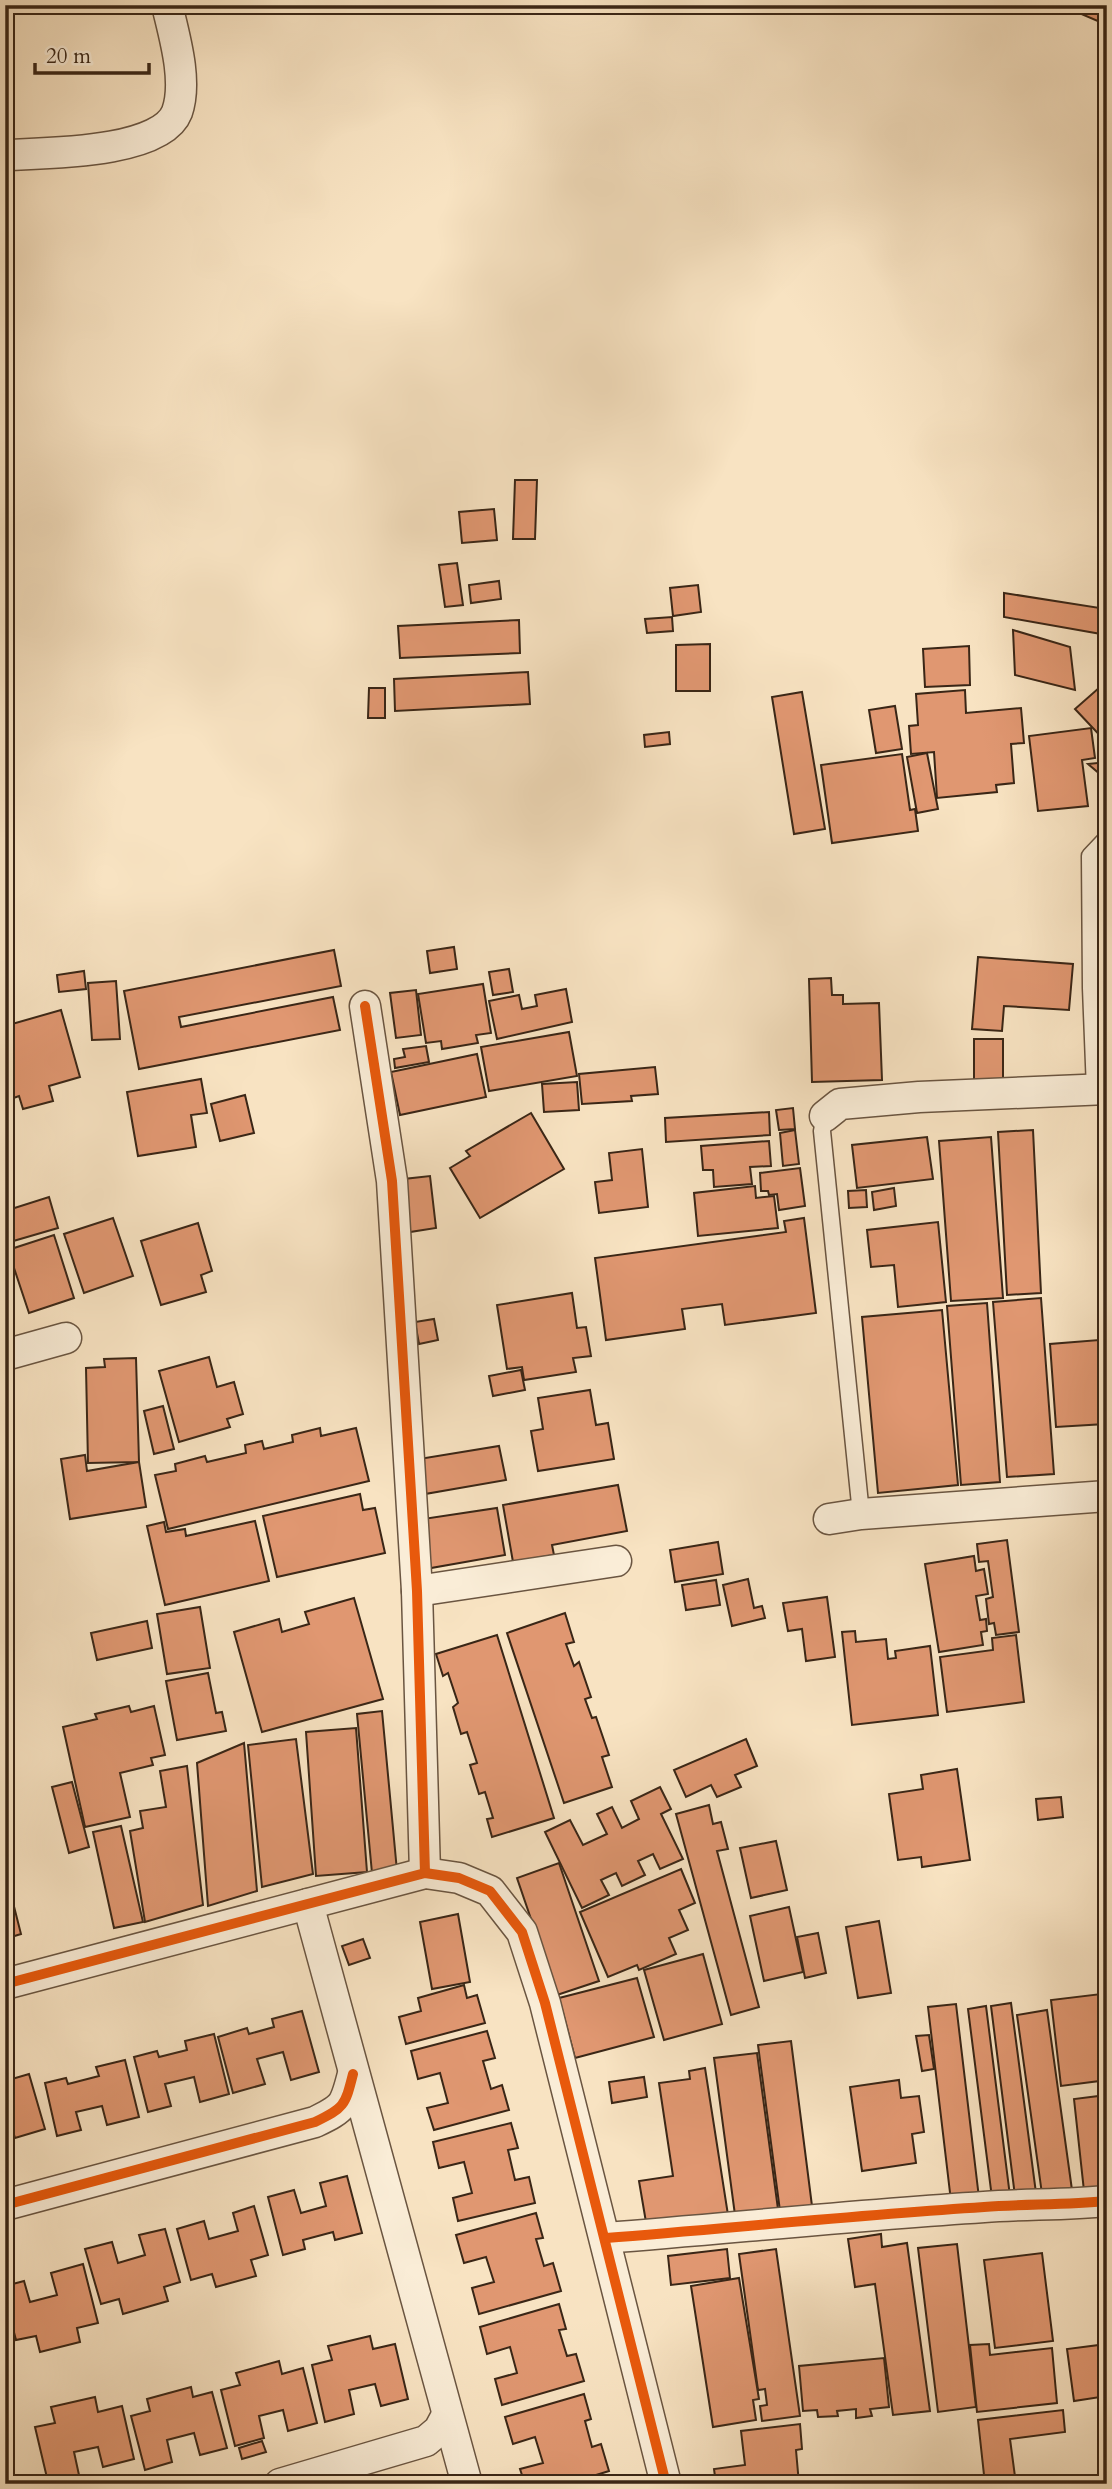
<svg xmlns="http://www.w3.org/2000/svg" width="1112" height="2489" font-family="Cardo,serif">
<rect width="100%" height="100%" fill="#f8e3c2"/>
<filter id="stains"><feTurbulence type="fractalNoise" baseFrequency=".00286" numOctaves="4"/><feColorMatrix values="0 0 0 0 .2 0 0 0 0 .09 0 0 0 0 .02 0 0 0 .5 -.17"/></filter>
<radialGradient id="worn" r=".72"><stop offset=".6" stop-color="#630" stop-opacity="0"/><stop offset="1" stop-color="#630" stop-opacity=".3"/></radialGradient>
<g fill="#e09771" stroke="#3a2616" stroke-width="2">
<path d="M1074,5H1107V25L1072,10Z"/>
<path d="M515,480H537L535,539H513Z"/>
<path d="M494,509L497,540L462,543L459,512Z"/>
<path d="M457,563L463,605L445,607L439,565Z"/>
<path d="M499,581L501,599L471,603L469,585Z"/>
<path d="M698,585L701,612L673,616L670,588Z"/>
<path d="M1004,593L1100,608L1101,634L1004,617Z"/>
<path d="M672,617L673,631L647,633L645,619Z"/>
<path d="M519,620L520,653L400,658L398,626Z"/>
<path d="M1013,630L1070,647L1075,690L1015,675Z"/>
<path d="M710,644V691H676V645Z"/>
<path d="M969,646L970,685L925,687L923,649Z"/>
<path d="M528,672L530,704L395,711L394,679Z"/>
<path d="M1100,687L1107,693V743L1075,709Z"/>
<path d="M369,688H385V718H368Z"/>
<path d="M965,690L966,713L1021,708L1024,743L1011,744L1014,783L996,785L997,792L937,798L934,752L911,754L909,726L918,725L916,694Z"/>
<path d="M802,692L825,829L794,834L772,697Z"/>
<path d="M895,706L902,749L876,753L869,710Z"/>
<path d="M1091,728L1095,758L1082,760L1088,806L1038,811L1029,736Z"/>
<path d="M669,732L670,744L645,747L644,735Z"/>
<path d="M927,753L938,809L917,813L907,757Z"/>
<path d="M902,754L910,810L915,809L918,831L832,843L821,765Z"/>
<path d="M1107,762V780L1088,764Z"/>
<path d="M454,947L457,969L430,973L427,951Z"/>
<path d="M334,950L341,986L179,1017L181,1027L333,997L340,1030L139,1069L124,991Z"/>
<path d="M978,957L1073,964L1069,1010L1004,1006L1002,1031L972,1029Z"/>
<path d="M509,969L513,992L493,995L489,972Z"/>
<path d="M84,971L86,989L59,992L57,975Z"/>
<path d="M831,978L832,995H843V1004L879,1003L882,1080L812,1082L809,979Z"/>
<path d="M116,981L120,1039L92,1040L88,983Z"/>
<path d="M483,984L491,1033L476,1035L478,1043L442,1049L441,1041L426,1043L418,994Z"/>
<path d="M566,989L572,1022L497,1039L489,1001L519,995L522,1009L537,1006L535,995Z"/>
<path d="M416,990L421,1035L396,1038L390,993Z"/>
<path d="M61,1010L80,1077L49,1086L53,1101L23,1109L19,1096L5,1101V1026Z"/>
<path d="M569,1032L577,1076L489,1091L481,1047Z"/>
<rect x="974" y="1039" width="29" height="41"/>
<path d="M426,1046L429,1062L395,1068L394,1059L405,1057L403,1049Z"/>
<path d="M477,1054L486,1097L400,1115L391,1072Z"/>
<path d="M655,1067L658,1094L631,1096L632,1101L582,1104L579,1074Z"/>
<path d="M201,1079L207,1113L191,1115L196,1147L138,1156L127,1092Z"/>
<path d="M577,1082L579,1110L544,1112L542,1084Z"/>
<path d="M245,1095L254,1133L220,1141L211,1104Z"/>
<path d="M793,1108L795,1129L779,1130L776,1110Z"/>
<path d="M769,1112L770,1135L666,1142L665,1118Z"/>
<path d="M531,1113L564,1169L480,1218L450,1168L470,1156L466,1151Z"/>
<path d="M795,1130L799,1164L783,1166L780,1133Z"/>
<path d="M1033,1130L1041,1293L1007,1295L998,1132Z"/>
<path d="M927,1137L933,1179L857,1188L852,1145Z"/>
<path d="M991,1137L1003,1298L951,1301L939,1141Z"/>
<path d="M769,1141L771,1166L750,1167L752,1184L714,1187L713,1170H703L701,1146Z"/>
<path d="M642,1149L648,1207L599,1213L595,1182L612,1180L609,1153Z"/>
<path d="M800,1168L805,1206L779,1210L777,1194L769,1195L768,1191H761L760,1173Z"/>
<path d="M430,1176L436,1228L410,1232L404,1179Z"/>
<path d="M755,1186L756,1198L774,1196L778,1228L698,1236L694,1193Z"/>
<path d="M894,1188L896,1206L874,1210L872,1192Z"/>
<path d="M866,1190L867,1207L849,1208L848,1191Z"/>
<path d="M49,1197L58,1228L10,1242L5,1228V1211Z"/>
<path d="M113,1218L133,1276L84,1293L64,1234Z"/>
<path d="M804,1218L816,1313L725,1325L722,1304L682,1309L685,1329L606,1340L595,1258L786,1232L784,1221Z"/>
<path d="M938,1222L946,1302L898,1307L894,1265L871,1267L867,1230Z"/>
<path d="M198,1223L212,1271L201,1275L206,1292L161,1305L141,1241Z"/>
<path d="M54,1235L74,1298L29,1313L8,1250Z"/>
<path d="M572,1293L577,1328L586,1327L591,1356L573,1358L576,1372L524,1380L522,1367L507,1369L497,1305Z"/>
<path d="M1041,1298L1054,1474L1007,1477L993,1302Z"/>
<path d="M987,1303L1000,1482L961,1485L947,1306Z"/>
<path d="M942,1310L958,1485L878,1493L862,1317Z"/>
<path d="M434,1319L438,1340L419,1344L415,1322Z"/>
<path d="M1099,1340L1105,1424L1056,1427L1050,1344Z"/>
<path d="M209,1357L217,1387L234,1382L243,1414L227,1419L230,1427L179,1442L159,1371Z"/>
<path d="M136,1358L139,1462L88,1463L86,1368L105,1367L104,1359Z"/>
<path d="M521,1370L525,1390L493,1396L489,1376Z"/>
<path d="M590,1390L596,1425L608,1423L614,1459L538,1471L531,1431L543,1429L538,1398Z"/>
<path d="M163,1406L174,1449L154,1454L144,1411Z"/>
<path d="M320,1428L321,1436L356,1428L369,1481L168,1529L155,1475L176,1471L175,1464L205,1456L207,1462L246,1453L245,1445L262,1441L264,1449L293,1442L292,1435Z"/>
<path d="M499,1446L506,1480L425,1494L419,1459Z"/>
<path d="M85,1455L87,1471L139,1462L146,1507L70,1519L61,1459Z"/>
<path d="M618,1485L627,1531L552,1545L554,1555L513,1562L503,1505Z"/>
<path d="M360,1494L363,1510L375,1508L385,1553L277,1577L263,1516Z"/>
<path d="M497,1508L505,1555L431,1568L423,1519Z"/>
<path d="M255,1521L269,1581L165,1605L147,1526L164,1522L166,1532L185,1529L186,1536Z"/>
<path d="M1007,1540L1019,1632L996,1635L994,1623L989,1624L986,1599L993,1597L988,1561L979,1562L977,1544Z"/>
<path d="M718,1542L723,1574L675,1582L670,1550Z"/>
<path d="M974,1556L976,1571L984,1569L988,1594L976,1596L980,1620L986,1619L987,1631L981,1632L983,1645L939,1652L925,1564Z"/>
<path d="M748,1579L754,1608L762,1606L765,1618L732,1626L723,1585Z"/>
<path d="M716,1580L720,1605L686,1610L682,1585Z"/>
<path d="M827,1597L835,1657L806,1661L802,1629L788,1631L783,1603Z"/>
<path d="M354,1598L383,1699L262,1732L234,1632L279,1619L282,1632L309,1624L305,1612Z"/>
<path d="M200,1607L210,1668L167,1674L157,1614Z"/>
<path d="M565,1613L574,1642L566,1644L574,1666L579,1662L591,1697L585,1699L592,1718L596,1717L609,1755L602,1757L612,1787L564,1803L507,1633Z"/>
<path d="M147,1621L152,1648L97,1660L91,1633Z"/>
<path d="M855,1631L856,1642L886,1639L888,1659L896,1658L895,1651L930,1646L938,1715L852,1725L842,1632Z"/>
<path d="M497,1635L554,1818L492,1837L487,1819L493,1818L485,1792L479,1794L470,1765L477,1763L467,1732L461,1734L453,1707L458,1703L448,1673L443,1676L436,1654Z"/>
<path d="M1016,1635L1024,1702L947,1712L940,1657L993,1650L992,1638Z"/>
<path d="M208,1673L216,1713L222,1712L226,1731L177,1740L166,1681Z"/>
<path d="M129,1706L131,1712L154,1706L165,1755L151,1758L153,1765L120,1773L130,1817L85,1827L63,1727L97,1719L95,1714Z"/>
<path d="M382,1711L397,1871L372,1873L357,1714Z"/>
<path d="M356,1728L367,1872L316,1876L306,1732Z"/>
<path d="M296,1739L313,1874L262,1887L248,1745Z"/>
<path d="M746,1739L757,1766L735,1775L741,1787L717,1797L711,1785L686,1797L674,1770Z"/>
<path d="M244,1743L257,1891L208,1906L197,1763Z"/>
<path d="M187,1766L203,1905L145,1922L130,1831L143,1828L140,1811L166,1807L160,1771Z"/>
<path d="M957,1769L970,1860L922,1867L921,1857L898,1860L889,1794L923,1789L921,1775Z"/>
<path d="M72,1782L89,1847L69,1853L52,1787Z"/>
<path d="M660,1787L671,1809L661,1814L683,1859L660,1869L653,1854L638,1861L645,1875L622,1886L616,1873L601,1880L609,1895L582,1908L545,1832L570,1820L583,1845L607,1834L597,1814L612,1807L622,1828L639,1819L631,1801Z"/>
<path d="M1061,1797L1063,1817L1038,1820L1036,1799Z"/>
<path d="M709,1805L713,1824L721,1822L728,1849L717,1851L759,2007L731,2015L676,1814Z"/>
<path d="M121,1826L143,1922L114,1928L93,1832Z"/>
<path d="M776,1841L787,1890L751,1898L740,1848Z"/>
<path d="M559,1863L599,1981L557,1995L517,1878Z"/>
<path d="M681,1869L695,1903L679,1910L688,1930L669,1938L676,1954L639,1970L637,1965L608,1977L580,1912Z"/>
<path d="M5,1871L21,1934L5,1939Z"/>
<path d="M789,1907L803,1972L764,1981L750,1916Z"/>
<path d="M458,1914L470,1982L432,1989L420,1922Z"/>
<path d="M879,1921L891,1993L858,1998L846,1927Z"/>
<path d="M818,1933L826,1973L805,1978L797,1937Z"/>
<path d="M363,1939L370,1958L349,1965L342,1946Z"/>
<path d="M703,1954L722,2024L664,2040L644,1970Z"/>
<path d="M637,1978L654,2037L575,2058L559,1998Z"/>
<path d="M464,1985L467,1998L477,1995L485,2023L406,2044L399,2017L421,2011L418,1998Z"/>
<path d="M1101,1994L1107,2042V2080L1061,2086L1051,2000Z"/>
<path d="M1011,2003L1036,2193L1015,2196L991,2006Z"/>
<path d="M956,2004L979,2198L951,2201L928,2007Z"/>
<path d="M986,2006L1010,2196L992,2198L968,2009Z"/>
<path d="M1047,2010L1072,2190L1042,2194L1017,2015Z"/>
<path d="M302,2011L319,2072L291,2080L283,2052L257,2059L265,2084L233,2093L218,2037L247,2028L249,2034L274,2027L272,2019Z"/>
<path d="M487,2031L495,2058L483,2061L491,2089L502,2085L509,2110L434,2130L427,2108L448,2103L440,2073L418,2079L411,2051Z"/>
<path d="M214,2034L229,2094L200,2102L194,2077L165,2084L171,2106L148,2112L134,2057L157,2051L159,2057L187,2050L185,2041Z"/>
<path d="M929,2035L934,2069L922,2071L916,2036Z"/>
<path d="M791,2041L812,2206L780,2211L758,2045Z"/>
<path d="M757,2053L778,2209L735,2215L714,2058Z"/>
<path d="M125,2060L139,2117L107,2125L102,2106L76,2112L81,2130L57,2136L45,2083L66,2078L68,2084L99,2076L96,2067Z"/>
<path d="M705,2068L728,2215L647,2228L639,2181L673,2176L659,2083L690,2079L689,2071Z"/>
<path d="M29,2074L45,2129L15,2138L9,2118L5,2119V2081Z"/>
<path d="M644,2077L647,2097L612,2103L609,2082Z"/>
<path d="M899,2080L901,2098L919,2096L924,2132L912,2134L916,2163L862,2171L850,2087Z"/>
<path d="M1107,2095V2197L1085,2200L1074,2099Z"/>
<path d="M511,2123L518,2148L508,2150L515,2180L529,2177L535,2203L458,2221L453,2198L472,2193L464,2162L439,2168L433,2142Z"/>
<path d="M347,2176L362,2233L335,2240L333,2232L303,2240L305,2249L283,2255L268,2197L294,2190L301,2213L326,2206L320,2183Z"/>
<path d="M254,2206L268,2255L251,2260L256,2276L216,2287L212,2274L191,2280L177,2229L204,2221L209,2239L238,2231L233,2213Z"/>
<path d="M536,2213L543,2238L536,2239L544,2266L553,2263L561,2291L479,2314L472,2288L494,2282L486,2257L464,2263L456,2235Z"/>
<path d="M165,2229L180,2282L164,2287L168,2301L123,2314L119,2299L101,2304L85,2249L112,2242L118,2263L145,2255L139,2235Z"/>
<path d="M881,2234L882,2247L907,2243L930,2411L893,2415L875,2284L855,2287L848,2239Z"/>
<path d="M957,2244L976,2407L938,2412L918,2248Z"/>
<path d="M727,2249L730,2278L671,2285L668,2256Z"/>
<path d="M776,2249L800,2416L762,2421L760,2406L767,2405L765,2389L758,2390L739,2254Z"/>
<path d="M1042,2253L1053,2341L995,2348L984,2260Z"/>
<path d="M83,2264L98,2323L77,2328L80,2342L40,2352L36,2336L16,2340L5,2298V2286L24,2281L30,2302L57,2295L51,2273Z"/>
<path d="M739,2278L759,2399L753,2400L756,2420L713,2427L691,2286Z"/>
<path d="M559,2304L566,2329L559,2330L567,2356L576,2354L584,2381L502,2405L495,2379L517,2373L510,2347L487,2354L480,2327Z"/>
<path d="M370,2336L373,2349L395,2344L408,2399L381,2406L375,2384L349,2390L354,2414L325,2422L312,2365L332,2360L328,2346Z"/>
<path d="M989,2344L990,2355L1052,2348L1057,2403L977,2412L970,2345Z"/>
<path d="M1107,2344V2396L1074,2401L1067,2349Z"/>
<path d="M884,2358L889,2407L870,2409L872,2416L856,2418V2409L837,2411L838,2416L818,2417L817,2410L803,2411L799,2366Z"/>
<path d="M279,2361L282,2374L303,2368L317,2423L288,2431L283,2410L259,2416L264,2438L235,2446L221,2390L240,2385L236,2373Z"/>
<path d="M191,2387L193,2397L212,2392L227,2448L200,2455L194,2433L167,2440L172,2462L145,2470L131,2416L150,2411L147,2399Z"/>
<path d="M584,2394L591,2419L585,2421L592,2447L601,2444L609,2471L567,2484H525L520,2469L543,2463L535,2437L513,2444L505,2417Z"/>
<path d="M95,2397L98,2412L122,2406L134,2459L103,2467L98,2447L74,2452L79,2475L48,2482L35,2427L55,2423L51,2407Z"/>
<path d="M1063,2410L1065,2432L1010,2439L1016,2484H985L978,2420Z"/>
<path d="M800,2424L802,2449L796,2450L799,2484H716L714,2469L745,2465L741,2431Z"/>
<path d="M262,2441L266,2452L242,2459L239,2448Z"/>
</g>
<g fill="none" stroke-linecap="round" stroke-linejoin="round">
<g stroke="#6a5541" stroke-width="19">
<g id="service">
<path d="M1095,1090L1091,988L1090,856L1107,838"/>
<path d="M825,1116L822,1131L861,1514"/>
</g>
</g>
<g stroke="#6a5541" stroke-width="33">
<g id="minor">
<path d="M5,155C44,153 161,154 177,112C188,81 174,35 167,5"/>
<path d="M365,1006L392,1181L417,1591L425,1873"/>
<path d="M825,1116L840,1104L919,1097L1107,1089"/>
<path d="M5,1355L66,1338"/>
<path d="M829,1519L861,1514L1107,1496"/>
<path d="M417,1591L616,1561"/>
<path d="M308,1904L467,2484"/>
<path d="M5,1984L425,1873L459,1878L490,1891L522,1932L545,2003L666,2484"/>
<path d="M5,2205L315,2122C344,2108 345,2106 353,2074"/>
<path d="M606,2238C732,2228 858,2215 984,2207C1025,2204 1066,2205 1107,2201"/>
<path d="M280,2484L426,2441L439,2430L447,2415"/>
</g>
</g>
<use href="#service" stroke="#faedd7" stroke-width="16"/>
<use href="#minor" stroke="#faedd7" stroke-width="30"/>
<g stroke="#faedd7" stroke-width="15">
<g id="cycleway">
<path d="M365,1006L392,1181L417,1591L425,1873"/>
<path d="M5,1984L425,1873L459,1878L490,1891L522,1932L545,2003L666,2484"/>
<path d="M5,2205L315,2122C344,2108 345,2106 353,2074"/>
<path d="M606,2238C732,2228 858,2215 984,2207C1025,2204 1066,2205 1107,2201"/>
</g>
</g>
<use href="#cycleway" stroke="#e8590c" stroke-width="10"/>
</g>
<rect width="1112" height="2489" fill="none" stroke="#f8e3c2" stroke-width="28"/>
<rect x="7" y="7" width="1098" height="2475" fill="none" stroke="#3a2616" stroke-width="3.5"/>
<rect x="14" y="14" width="1084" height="2461" fill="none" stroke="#3a2616" stroke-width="2"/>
<path d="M35 63v10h114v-10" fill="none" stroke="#3a2616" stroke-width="3.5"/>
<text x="46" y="63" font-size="21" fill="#3a2616" stroke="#faedd7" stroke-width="5" paint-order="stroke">20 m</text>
<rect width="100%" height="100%" filter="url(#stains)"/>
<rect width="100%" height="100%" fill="url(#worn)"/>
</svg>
